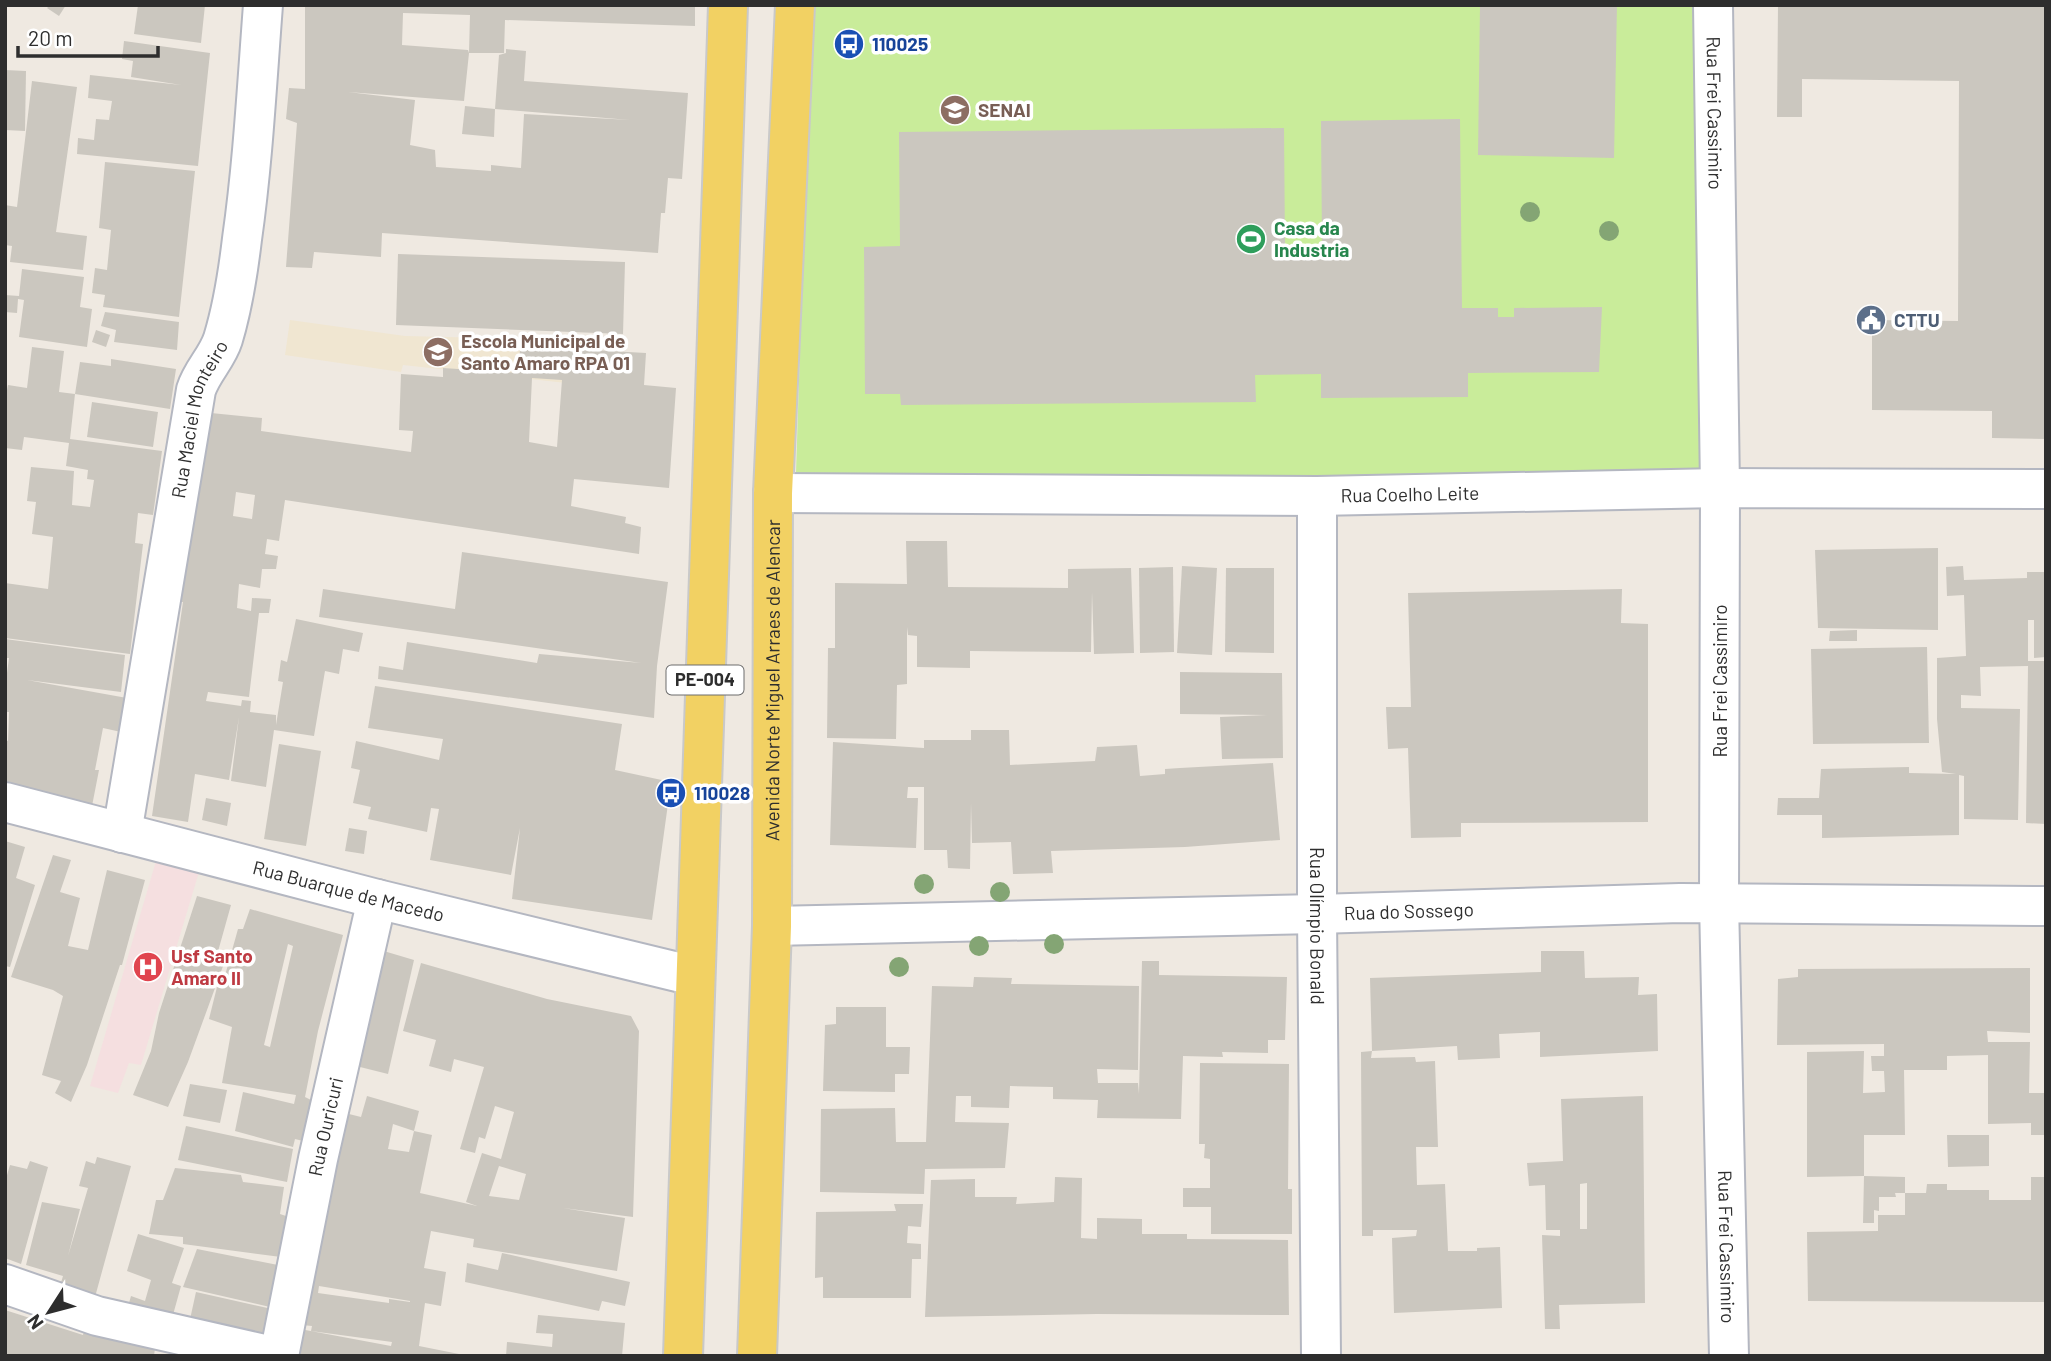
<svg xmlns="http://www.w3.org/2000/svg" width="2051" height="1361" font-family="Barlow,sans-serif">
<rect width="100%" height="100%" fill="#efe9e1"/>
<path fill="#f0e6d1" d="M290,320L405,336L581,340L590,350L592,361L584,385L403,365L401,372L285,355Z"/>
<path fill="#f5dfe0" d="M156,861L199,872L141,1065L129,1063L118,1093L90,1086Z"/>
<path fill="#c9ec9a" d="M811,5H1693L1705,477L796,474Z"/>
<g fill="#cbc7bf" fill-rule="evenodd">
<path d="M50,5H66L59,16L47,8Z"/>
<path d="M138,5H205L201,43L134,34Z"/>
<path d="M305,5H695V26L505,20L504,53H469L464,101L348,92L415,100L410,145L435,150L436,167L491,171V165L521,168L524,114L630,120L495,109L499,55L506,53V49L526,51L524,81L688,93L682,179L668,178L665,213H661L658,253L382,233L381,257L314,252L312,268L286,267L297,123L286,119L289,88L305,89ZM403,13L470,15L469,53L468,50L402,45Z"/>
<path d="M1480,5H1617L1614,158L1478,155Z"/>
<path d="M1778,5H2046V439L1992,438V411L1872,410V320L1958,321L1959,81L1802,79V117H1777Z"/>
<path d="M124,41L210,53L198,166L77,154L78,138L94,140L96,119L109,120L112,101L88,98L90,75L181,85L131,77L133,61L122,59Z"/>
<path d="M5,70L26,71L25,131L5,130Z"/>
<path d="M32,81L77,87L56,232L87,236L83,270L10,262L12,246L5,245V205L17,207Z"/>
<path d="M465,106L495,109L494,137L462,134Z"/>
<path d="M1460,119L1462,308H1498V317H1514V308L1602,307L1599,372L1468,373V397L1321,398V374L1255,375L1256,402L901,405L900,394H865L864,247L900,246L899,132L1284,128L1285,247L1322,246L1321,121Z"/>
<path d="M105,162L195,171L179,317L103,307L105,295L92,293L95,268L107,270L111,230L99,228Z"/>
<path d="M398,254L625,262L623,334L396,325Z"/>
<path d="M22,269L84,277L80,307L92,309L87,347L19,337L24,300L18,299L17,313L5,312V295L19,296Z"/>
<path d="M105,312L179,322L177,350L114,342L116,330L101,326Z"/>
<path d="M96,330L110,335L106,347L92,342Z"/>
<path d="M520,346L646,353L644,385L676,388L669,488L574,479L571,506L626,517L625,523L641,527L639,554L285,500L279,541L267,539L265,554L278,556L276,569H262L260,588L239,584L237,608L251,611L252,598L271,599L269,613H259L249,697L208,692L206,701L241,706L242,700L251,701L250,712L276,715V725L283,682L278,681L281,660L287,662L296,619L363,633L359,652L343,649L339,674L325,671L314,736L274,730L266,787L231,781L239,717L229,780L195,774L188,822L152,816L183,602H177L201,412L262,418L261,431L411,452L413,431L399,430L401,374L443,377V368L519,373ZM532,378L562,380L557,447L529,442ZM236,492L255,495L252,519L233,516Z"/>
<path d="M32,347L64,351L59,392L75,394L70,439L162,451L153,515L138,513L135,543L143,544L130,654L5,638V583L48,589L53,537L32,534L36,502L27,501L31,467L74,471L72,505L90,507L94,480L87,479L88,470L66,466L69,443L24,437L22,450L5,448V400L8,385L27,388Z"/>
<path d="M111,359L176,369L170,409L75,394L80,362L111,366Z"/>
<path d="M92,402L158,412L153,447L87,437Z"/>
<path d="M906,541H947L948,587L1068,588V569L1131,568L1134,653L1094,654L1092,592L1091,652L970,651V668L917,667V636L908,635L907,627V684L897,685L896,739L827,738L828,648H835V583L907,584Z"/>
<path d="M1938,548V630L1818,628L1815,550Z"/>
<path d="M462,552L668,582L657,666L654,718L378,679L379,666L403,670L407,642L537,663L539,654L641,663L319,617L323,589L455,609Z"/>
<path d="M1182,566L1217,568L1212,655L1177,653Z"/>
<path d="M1963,566L1964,580L2027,578V572H2046V657L2034,658V620H2028V661H2046V824L2026,823L2028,666L1980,667L1981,696L1961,695V708L2020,709L2018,820L1964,819V776L1959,775V835L1822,838V815H1777L1778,798H1819L1821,769L1909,767V773L1956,774L1942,772L1937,719V658L1966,656L1964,595L1947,596L1946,567Z"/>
<path d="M1173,567L1174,652L1140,653L1139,568Z"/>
<path d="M1226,568H1274V653L1225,652Z"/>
<path d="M1622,589L1621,623L1648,624V822L1461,823V837L1411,838L1408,748L1388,749L1386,707H1411L1408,593Z"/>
<path d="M1857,630V641H1829L1830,631Z"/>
<path d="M5,639L125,655L121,692L27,680L127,698L121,732L103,728L95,770H99L92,806L5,788V740L8,741L9,712H5V688L9,658H5Z"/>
<path d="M1927,647L1929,743L1813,744L1811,649Z"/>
<path d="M1180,672L1282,673L1283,758L1222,759L1220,717L1267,715L1180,714Z"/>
<path d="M375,686L622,724L615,770L671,782L652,920L512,899L520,828L511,875L430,860L439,809L431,808L427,832L368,819L371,807L353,803L360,770L351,768L356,741L439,760L443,739L368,728Z"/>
<path d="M971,730H1009L1010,765L1095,761L1097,747L1137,745L1140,776L1165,774V769L1180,768L1273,763L1280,840L1185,847L1051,851L1053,873L1013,874L1011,842L972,843L971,803L970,869L948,868L947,850H924V787H908L907,798H918L916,848L830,845L833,742L924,748V740H971Z"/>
<path d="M279,744L321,751L306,846L264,839Z"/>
<path d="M206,798L231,803L227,826L202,820Z"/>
<path d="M349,828L367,831L364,854L345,851Z"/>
<path d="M5,841L25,847L16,878L35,885L10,967L5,966Z"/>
<path d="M53,855L71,860L60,892L80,898L68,946L88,950L107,870L145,880L122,965H120L87,1065L71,1102L55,1093L61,1081L42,1075L63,996L53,990L11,977Z"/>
<path d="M197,896L231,905L217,955L226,958L188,1062L168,1107L133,1095L151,1051L159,1013Z"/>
<path d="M250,909L343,935L318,1031L305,1097L313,1101L303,1141L295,1139L293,1147L235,1131L243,1092L294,1104L296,1095L222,1083L232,1027L209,1019L219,979H224L238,929H243ZM288,944L293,946L270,1047L264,1045Z"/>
<path d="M377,949L414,960L388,1074L348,1064Z"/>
<path d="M1541,951H1584L1585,978L1639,977L1638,995L1657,994L1658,1051L1540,1057V1032L1499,1034L1500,1058L1458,1060L1457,1046L1372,1051L1370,978L1541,972Z"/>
<path d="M1142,961H1159V975L1287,977L1285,1040H1268V1053L1222,1052L1223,1057L1183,1056L1181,1119L1097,1118L1098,1100L1053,1099V1087L1010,1086L1009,1108L971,1107V1096H956L955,1122L1009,1123L1005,1168L925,1169L924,1194L820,1192L821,1109L895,1108L896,1142H926L932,986L973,987L974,977L1012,978L1011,984L1139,986L1138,1070L1097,1069L1098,1083H1138L1139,1094Z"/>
<path d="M421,963L547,999L631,1016L639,1031L633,1217L563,1208L625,1218L617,1271L473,1247L474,1239L431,1231L424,1268L446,1272L441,1306L425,1303L419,1346L469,1356H295L300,1329L391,1346L392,1342L311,1331L312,1326L302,1325L310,1250L320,1252L345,1113L361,1117L367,1096L419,1111L414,1131L393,1124L388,1149L409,1152L414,1131L432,1135L420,1193L477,1206L466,1202L482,1153L501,1159L514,1112L495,1106L485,1139L479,1137L475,1153L460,1149L484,1067L454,1059L451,1072L429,1066L436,1040L403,1031ZM499,1166L526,1174L519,1200L489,1196ZM319,1286L410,1301V1302L389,1299V1303L318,1293Z"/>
<path d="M2030,968V1033L1987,1031L1988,1042H2030L2029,1093H2046V1135H2031V1123L1988,1124V1055L1947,1056V1070H1904L1905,1135H1864V1176L1807,1177V1052L1864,1051L1863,1093L1885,1092L1884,1071H1872L1871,1056H1884V1044L1777,1045L1778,979L1798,977V969Z"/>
<path d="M836,1007H886V1047H910L909,1074H895V1092L823,1091L825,1025L836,1024Z"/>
<path d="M1372,1051L1371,1058L1415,1057L1416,1062L1435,1061L1438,1147H1416L1417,1185L1445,1184L1448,1251H1477V1248L1500,1247L1502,1308L1394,1313L1392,1238L1416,1236L1417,1230H1373V1236H1362L1361,1052Z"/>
<path d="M1200,1063L1289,1064L1288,1189H1292V1234H1211V1207H1183V1188H1210V1159L1204,1158L1205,1144H1199Z"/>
<path d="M190,1084L227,1090L220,1123L183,1116Z"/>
<path d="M1643,1096L1645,1303L1559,1305L1560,1329H1545L1542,1235L1560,1236V1230H1546L1545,1185L1529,1186L1527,1163L1563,1161L1561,1099ZM1587,1183V1229H1580V1184Z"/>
<path d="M186,1126L293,1149L287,1182L178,1160Z"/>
<path d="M1947,1135H1989V1166L1948,1167Z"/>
<path d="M97,1157L131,1166L95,1297L60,1286L63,1276L26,1265L42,1202L80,1209L68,1256L88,1188L79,1186L86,1161L95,1164Z"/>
<path d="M30,1161L48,1167L21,1264L5,1258V1182L10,1165L27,1169Z"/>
<path d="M175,1168L241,1175L243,1182L284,1187L280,1214L289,1217L281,1257L183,1244V1237L149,1234L156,1200H163Z"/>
<path d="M1864,1176L1905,1177V1193H1895L1896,1197H1879V1211L1874,1210V1223H1863Z"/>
<path d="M1055,1177L1082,1178L1081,1238L1097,1239V1218L1142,1219V1234H1187V1239L1288,1240L1289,1315L1097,1314L925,1317L931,1180L975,1179V1197H1017L1016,1204L1054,1202Z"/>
<path d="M2031,1177H2046V1302L1808,1301L1807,1232L1878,1231V1215H1905V1193H1926L1927,1184H1947V1190H1989V1200H2031Z"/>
<path d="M894,1204H923L921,1227L908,1226L907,1243L921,1244V1259H912L911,1298H823V1277L815,1278L816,1212L896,1211Z"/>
<path d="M138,1234L184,1248L172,1283L181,1286L171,1322L127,1310L131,1296L145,1301L151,1280L127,1271Z"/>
<path d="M197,1249L278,1265L270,1307L183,1287Z"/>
<path d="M502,1253L630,1282L625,1306L602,1301L599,1311L465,1282L467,1263L498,1270Z"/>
<path d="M196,1292L272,1309L265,1349L187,1333Z"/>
<path d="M5,1310L83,1335L85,1327L155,1348L154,1356H5Z"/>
<path d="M538,1315L625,1323L622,1356H506L507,1342L552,1347L553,1334L536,1333Z"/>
</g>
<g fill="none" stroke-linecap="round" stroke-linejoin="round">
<g stroke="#b4b7c1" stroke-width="42">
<g id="minor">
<path id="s1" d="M1713,5L1720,488L1719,902L1729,1356"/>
<path id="s2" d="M773,493L1317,496L1720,488L2046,489"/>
<path id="s3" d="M1317,496V914L1321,1356"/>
<path id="s4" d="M5,802L377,899L694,976"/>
<path id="s5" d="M122,833L196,390C202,371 217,358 223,339C233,306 238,273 242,239C253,162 257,83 263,5"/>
<path id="s6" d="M772,926L1317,914L1680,903L2046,906"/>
<path d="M5,1284L97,1316L273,1356"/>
<path id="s7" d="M279,1356L318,1159L377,899"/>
</g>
</g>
<g stroke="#c9c9c9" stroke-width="42">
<g id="primary">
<path d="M683,1356L728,5"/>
<path id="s8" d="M757,1356L772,926L773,493L795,5"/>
</g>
</g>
<use href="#minor" stroke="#fff" stroke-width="38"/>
<use href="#primary" stroke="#f2d163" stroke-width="38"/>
</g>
<g fill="#84a574">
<circle cx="1530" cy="212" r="10"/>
<circle cx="1609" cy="231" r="10"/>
<circle cx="924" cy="884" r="10"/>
<circle cx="1000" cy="892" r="10"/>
<circle cx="1054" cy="944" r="10"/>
<circle cx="979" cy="946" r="10"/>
<circle cx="899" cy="967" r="10"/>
</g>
<defs>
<g id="bus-disc" transform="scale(1.575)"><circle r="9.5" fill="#1a4fb4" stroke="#fff"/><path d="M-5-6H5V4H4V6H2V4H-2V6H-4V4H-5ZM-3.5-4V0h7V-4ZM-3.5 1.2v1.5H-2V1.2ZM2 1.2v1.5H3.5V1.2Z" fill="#fff"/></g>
<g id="school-disc" transform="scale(1.575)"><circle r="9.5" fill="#8d6e63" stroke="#fff"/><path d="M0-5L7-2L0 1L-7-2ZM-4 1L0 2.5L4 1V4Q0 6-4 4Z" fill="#fff"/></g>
<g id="stadium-disc" transform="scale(1.575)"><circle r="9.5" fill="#2e9e5b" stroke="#fff"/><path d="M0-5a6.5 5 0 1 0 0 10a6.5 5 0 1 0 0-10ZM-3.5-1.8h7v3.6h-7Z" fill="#fff"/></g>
<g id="civic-disc" transform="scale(1.575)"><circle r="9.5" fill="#5c6f8a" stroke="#fff"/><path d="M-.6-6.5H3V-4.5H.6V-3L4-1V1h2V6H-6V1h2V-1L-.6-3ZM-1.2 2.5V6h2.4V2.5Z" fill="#fff"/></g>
<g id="university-disc" transform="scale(1.575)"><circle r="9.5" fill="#8d6e63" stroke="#fff"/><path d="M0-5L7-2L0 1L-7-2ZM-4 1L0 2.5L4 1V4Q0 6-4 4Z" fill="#fff"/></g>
<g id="hospital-disc" transform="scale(1.575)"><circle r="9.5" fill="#e0444e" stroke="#fff"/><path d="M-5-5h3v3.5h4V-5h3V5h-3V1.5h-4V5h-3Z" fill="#fff"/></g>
</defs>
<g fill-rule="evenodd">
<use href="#bus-disc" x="849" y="44"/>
<use href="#school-disc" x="955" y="110"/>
<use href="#stadium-disc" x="1251" y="239"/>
<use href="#civic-disc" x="1871" y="320"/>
<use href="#university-disc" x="438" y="352"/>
<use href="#bus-disc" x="671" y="793"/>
<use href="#hospital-disc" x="148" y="967"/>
</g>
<g text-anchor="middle" stroke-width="7" stroke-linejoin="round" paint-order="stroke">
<rect fill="#fff" stroke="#6d6d6d" stroke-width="2" x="666.5" y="665.5" width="77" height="29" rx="5"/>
<g font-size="18" font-weight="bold" fill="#2e2e2e">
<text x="705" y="686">PE-004</text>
</g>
<g font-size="19" font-weight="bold" fill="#164399" stroke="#fff" text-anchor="start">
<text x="872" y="51">110025</text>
<text x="694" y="800">110028</text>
</g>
<g font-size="19" font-weight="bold" fill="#785e54" stroke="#fff" text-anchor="start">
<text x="978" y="117">SENAI</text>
<text x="461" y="348">Escola Municipal de<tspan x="461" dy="22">Santo Amaro RPA 01</tspan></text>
</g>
<g font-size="19" fill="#2e2e2e" stroke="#fff">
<text dy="7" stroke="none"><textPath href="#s1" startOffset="108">Rua Frei Cassimiro</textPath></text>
<text dy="7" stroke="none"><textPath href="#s5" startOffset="422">Rua Maciel Monteiro</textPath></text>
<text dy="7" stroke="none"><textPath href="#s2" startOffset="637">Rua Coelho Leite</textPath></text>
<text dy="7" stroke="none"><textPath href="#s8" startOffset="676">Avenida Norte Miguel Arraes de Alencar</textPath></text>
<text transform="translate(1720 681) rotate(-90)" y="7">Rua Frei Cassimiro</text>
<text dy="7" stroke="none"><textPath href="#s4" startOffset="355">Rua Buarque de Macedo</textPath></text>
<text dy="7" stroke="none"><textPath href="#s6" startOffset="637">Rua do Sossego</textPath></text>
<text dy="7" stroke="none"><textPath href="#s3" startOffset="430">Rua Olímpio Bonald</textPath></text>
<text dy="7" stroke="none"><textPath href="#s7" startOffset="234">Rua Ouricuri</textPath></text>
<text dy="7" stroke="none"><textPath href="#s1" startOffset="1242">Rua Frei Cassimiro</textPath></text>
</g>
<g font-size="19" font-weight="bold" fill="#27864d" stroke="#fff" text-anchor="start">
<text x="1274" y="235">Casa da<tspan x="1274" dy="22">Industria</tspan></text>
</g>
<g font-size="19" font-weight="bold" fill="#4e5e75" stroke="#fff" text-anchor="start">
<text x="1894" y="327">CTTU</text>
</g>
<g font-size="19" font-weight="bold" fill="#be3a42" stroke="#fff" text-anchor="start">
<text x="171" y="963">Usf Santo<tspan x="171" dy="22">Amaro II</tspan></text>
</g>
</g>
<rect width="2051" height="1361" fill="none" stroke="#2e2e2e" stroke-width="14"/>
<g transform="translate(49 1312) rotate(234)" stroke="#ffffff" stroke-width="5" paint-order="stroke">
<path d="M0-5L12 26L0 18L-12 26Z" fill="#2e2e2e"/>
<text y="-10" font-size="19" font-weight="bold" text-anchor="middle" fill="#2e2e2e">N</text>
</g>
<path d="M18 46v10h140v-10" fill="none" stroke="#2e2e2e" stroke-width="3.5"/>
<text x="28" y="46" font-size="21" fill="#2e2e2e" stroke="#ffffff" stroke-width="5" paint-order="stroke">20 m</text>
</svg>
